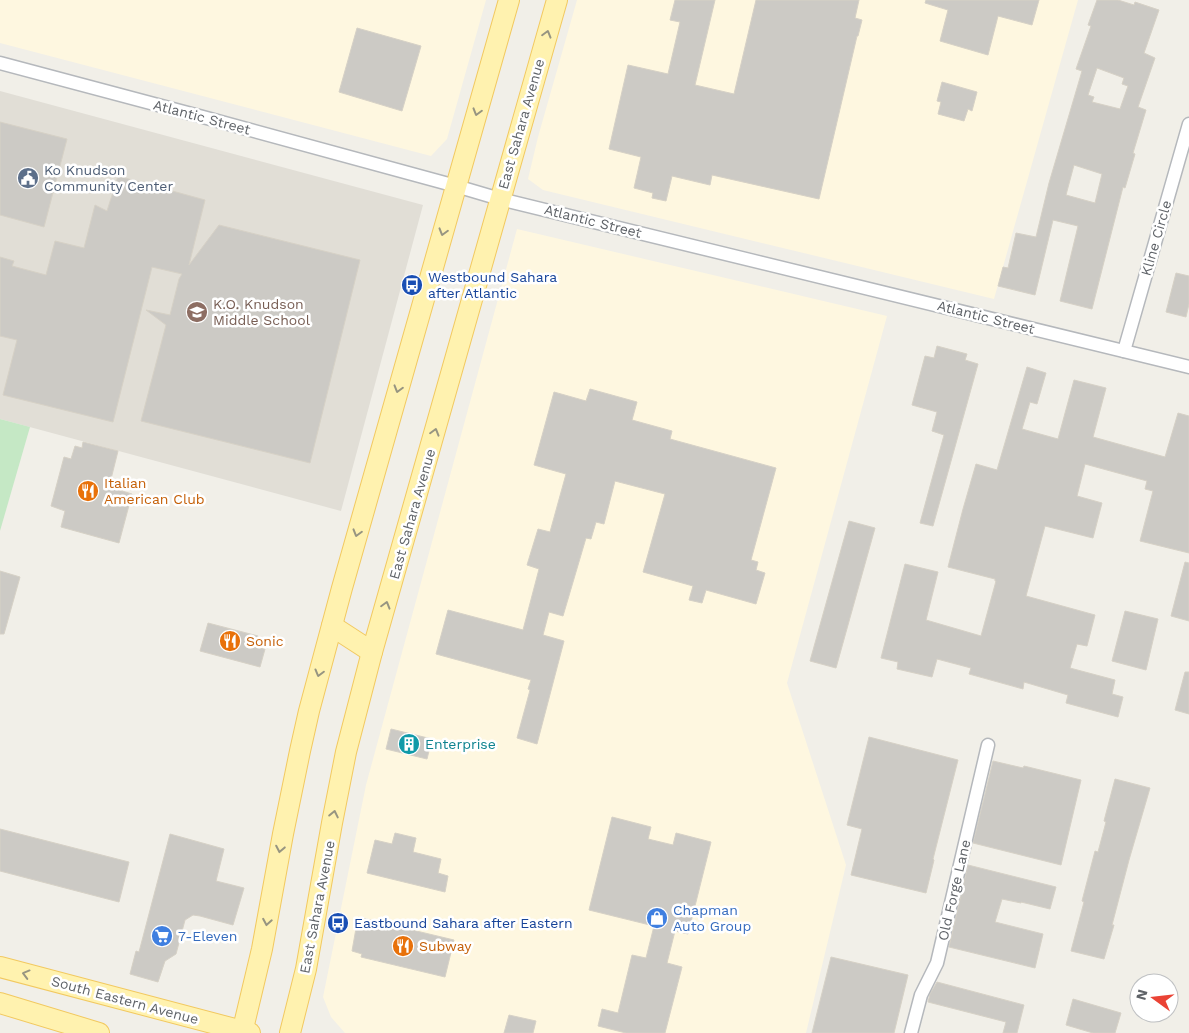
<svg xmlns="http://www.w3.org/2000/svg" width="1189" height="1033" font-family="'Work Sans',sans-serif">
<rect width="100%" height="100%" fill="#f1efe8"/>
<g fill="#fef7e0">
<path d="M0,0H486L447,139L431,156L0,43Z"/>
<path d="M577,0H1078L994,299L543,190L528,179L538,137Z"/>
<path d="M517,229L887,316L787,683L846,865L806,1033H345L331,1017L323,997L366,785Z"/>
</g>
<path fill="#e1ded6" d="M0,91L423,205L341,511L0,419Z"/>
<path fill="#c5e8c5" d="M0,419L30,427L0,531Z"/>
<g fill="#cccac5" stroke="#d6d1c6" fill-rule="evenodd">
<path d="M675,0H715L695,85L734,94L756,0H859L855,18L862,20L858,36H857L819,199L712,175L710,185L672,176L666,201L652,198L653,193L634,188L641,157L609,149L628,65L668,74L680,22L670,20Z"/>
<path d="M926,0H1039L1032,25L998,16L988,55L940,41L948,10L925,3Z"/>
<path d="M1097,0H1118L1134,5L1135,2L1159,10L1144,53L1155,58L1138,107L1146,110L1133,153L1135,154L1125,188L1123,187L1092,309L1060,301L1078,226L1053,220L1035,295L998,286L1003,267L1008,268L1016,233L1036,237L1049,183L1082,71L1076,69L1091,26L1088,25ZM1097,68L1124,78L1122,84L1128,86L1120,109L1092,102L1094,97L1088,95ZM1074,165L1102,174L1095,203L1066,195Z"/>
<path d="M357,28L421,46L402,111L339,92Z"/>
<path d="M942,82L977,92L972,111L968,109L964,121L938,114L941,102L937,101Z"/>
<path d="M0,122L67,139L44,227L0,215Z"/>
<path d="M118,176L205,200L189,265L219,225L360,260L310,463L141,421L166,325L146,310L170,315L179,279L182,274L152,267L113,422L3,395L17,340L0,336V257L14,261L12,266L46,275L55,241L84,248L95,205L107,211Z"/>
<path d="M1176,273L1189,276V304L1186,317L1166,312Z"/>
<path d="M937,346L967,354L965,360L978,364L933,526L920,523L944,435L932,431L937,412L912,405L925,356L934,358Z"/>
<path d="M1027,367L1046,373L1037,404L1030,402L1022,429L1058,439L1074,380L1106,388L1093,437L1165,457L1178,413L1189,416V553L1140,541L1153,491L1145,489L1147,481L1085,464L1077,496L1102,503L1093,538L1045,526L1026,596L1095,615L1087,646L1077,644L1070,668L1115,680L1112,694L1123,697L1118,717L1066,703L1068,695L1024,682L1023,689L969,674L971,668L937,659L932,677L897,669L898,662L881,658L905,564L938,572L926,620L981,636L996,581H995V579L948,567L963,509L976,464L997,470Z"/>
<path d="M590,389L637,402L632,420L672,431L670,439L776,468L751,560L758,562L756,570L765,573L756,604L706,590L702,603L689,600L693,586L643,572L665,494L615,481L604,524L596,522L591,539L586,538L563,616L549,612L543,635L564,641L537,744L517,738L530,690L528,689L531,680L436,654L448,610L523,630L539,569L527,565L538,529L550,532L566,474L534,465L554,392L586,401Z"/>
<path d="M83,442L118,451L109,487L132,494L119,543L61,527L65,511L51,506L64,457L71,459L75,446L82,448Z"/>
<path d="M849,521L875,528L836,668L810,661Z"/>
<path d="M1185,562L1189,563V621L1171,616Z"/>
<path d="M0,571L20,577L4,634H0Z"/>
<path d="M1125,611L1158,619L1146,670L1112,661Z"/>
<path d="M208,623L258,636L255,646L265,649L260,667L200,651Z"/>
<path d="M1185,672H1189V714L1175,710Z"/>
<path d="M391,729L432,739L427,759L386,749Z"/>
<path d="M869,737L958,760L933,859L934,860L926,893L851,875L862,829L847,825Z"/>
<path d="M993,761L1023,768L1024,766L1081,780L1061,865L973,843Z"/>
<path d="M1115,779L1150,788L1129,860L1112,925H1114L1104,959L1071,951L1084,902L1082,901L1095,851L1098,852L1106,822L1104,821Z"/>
<path d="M612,817L651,827L648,839L673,845L676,833L711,842L688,934L675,931L667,963L682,967L665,1033H626L598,1026L602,1009L618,1013L632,955L646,958L654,926L589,910Z"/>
<path d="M0,829L129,862L119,902L0,871Z"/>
<path d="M395,833L416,838L413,852L441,859L438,873L448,876L445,892L367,873L375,840L392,844Z"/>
<path d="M170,834L224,849L216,881L244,888L233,925L200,916L193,915L185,920L176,954L165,961L158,982L130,974L136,951L139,952Z"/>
<path d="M968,865L1056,887L1050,909L1021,902V903L1002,899L995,922L1043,934L1035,968L949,947Z"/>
<path d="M358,917L454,940L445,977L361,957L362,954L352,951Z"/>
<path d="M831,957L908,975L894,1033H812Z"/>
<path d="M937,982L1024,1005L1017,1033H1003L1006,1022L928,1002L930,994Z"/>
<path d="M1073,999L1121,1013L1115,1033H1093L1066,1025Z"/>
<path d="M509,1015L536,1021L533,1033H504Z"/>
</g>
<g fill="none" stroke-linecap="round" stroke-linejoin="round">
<g stroke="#b5b8bc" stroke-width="15">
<g id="street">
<path d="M0,63L203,117L456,186L500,199L1189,367"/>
<path d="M1124,351L1189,124"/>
<path d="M911,1033L921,995L937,963L988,745"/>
</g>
</g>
<g stroke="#f2c960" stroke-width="22">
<g id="primary">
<path d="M332,626L372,652"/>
<path d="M0,967L250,1033"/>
<path d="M0,1003L99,1033"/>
<path d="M242,1033L262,949L283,834L300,751L309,711L342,588L509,0"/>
<path d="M290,1033L306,969L332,823L346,752L372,652L557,0"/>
</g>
</g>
<use href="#street" stroke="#fff" stroke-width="12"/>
<use href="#primary" stroke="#fff2af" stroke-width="20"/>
</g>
<defs><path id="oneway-chevron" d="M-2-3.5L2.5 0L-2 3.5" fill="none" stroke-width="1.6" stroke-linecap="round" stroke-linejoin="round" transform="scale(1.25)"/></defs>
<g stroke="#979581">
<use href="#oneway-chevron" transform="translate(547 34) rotate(-74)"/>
<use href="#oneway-chevron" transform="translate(477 112) rotate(106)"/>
<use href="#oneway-chevron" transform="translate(443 232) rotate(106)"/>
<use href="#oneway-chevron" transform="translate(398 389) rotate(106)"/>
<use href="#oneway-chevron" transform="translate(435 432) rotate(-74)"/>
<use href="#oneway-chevron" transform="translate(357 533) rotate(106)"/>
<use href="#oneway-chevron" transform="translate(386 605) rotate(-74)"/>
<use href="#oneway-chevron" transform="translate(319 673) rotate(105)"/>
<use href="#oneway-chevron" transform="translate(334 814) rotate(-78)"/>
<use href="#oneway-chevron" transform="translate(280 849) rotate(101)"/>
<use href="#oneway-chevron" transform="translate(267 922) rotate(100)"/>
<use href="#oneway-chevron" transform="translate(26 974) rotate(-165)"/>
</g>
<defs>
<g id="civic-disc" transform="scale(1.125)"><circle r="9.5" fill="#5c6f8a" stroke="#fff"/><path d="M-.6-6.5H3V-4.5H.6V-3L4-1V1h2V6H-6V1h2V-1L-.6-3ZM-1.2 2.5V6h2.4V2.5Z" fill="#fff"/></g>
<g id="bus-disc" transform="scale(1.125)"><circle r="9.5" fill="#1a4fb4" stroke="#fff"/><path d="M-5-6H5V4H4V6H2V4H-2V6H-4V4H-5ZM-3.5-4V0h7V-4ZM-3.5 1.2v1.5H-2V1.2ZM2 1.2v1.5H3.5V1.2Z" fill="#fff"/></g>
<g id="school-disc" transform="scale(1.125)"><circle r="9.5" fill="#8d6e63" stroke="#fff"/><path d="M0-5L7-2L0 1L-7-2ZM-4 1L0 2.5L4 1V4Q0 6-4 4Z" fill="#fff"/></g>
<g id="restaurant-disc" transform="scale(1.125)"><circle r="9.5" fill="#e8710a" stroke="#fff"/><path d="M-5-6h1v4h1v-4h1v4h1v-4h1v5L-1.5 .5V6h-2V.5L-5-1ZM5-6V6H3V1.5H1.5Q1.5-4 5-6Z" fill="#fff"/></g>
<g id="building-disc" transform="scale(1.125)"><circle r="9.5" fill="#0f9aa8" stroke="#fff"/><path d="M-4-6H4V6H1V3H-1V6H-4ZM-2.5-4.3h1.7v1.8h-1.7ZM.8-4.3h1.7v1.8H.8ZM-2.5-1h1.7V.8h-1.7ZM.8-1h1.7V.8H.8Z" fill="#fff"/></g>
<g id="shop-disc" transform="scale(1.125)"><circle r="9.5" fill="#3f7fe0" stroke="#fff"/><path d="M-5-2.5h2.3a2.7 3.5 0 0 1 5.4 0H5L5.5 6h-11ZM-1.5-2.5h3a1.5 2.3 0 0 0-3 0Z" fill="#fff"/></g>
<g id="supermarket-disc" transform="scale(1.125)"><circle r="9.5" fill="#3f7fe0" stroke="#fff"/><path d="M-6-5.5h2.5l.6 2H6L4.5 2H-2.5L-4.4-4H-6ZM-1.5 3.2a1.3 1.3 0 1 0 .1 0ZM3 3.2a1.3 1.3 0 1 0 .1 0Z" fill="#fff"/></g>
</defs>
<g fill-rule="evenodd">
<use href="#civic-disc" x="28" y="178"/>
<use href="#bus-disc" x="412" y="285"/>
<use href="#school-disc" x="197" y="312"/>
<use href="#restaurant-disc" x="88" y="491"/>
<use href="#restaurant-disc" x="230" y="641"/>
<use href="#building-disc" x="409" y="744"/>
<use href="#shop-disc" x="657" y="918"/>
<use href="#bus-disc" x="338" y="923"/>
<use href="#supermarket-disc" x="162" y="936"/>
<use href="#restaurant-disc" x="403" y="946"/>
</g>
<g text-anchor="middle" stroke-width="5" stroke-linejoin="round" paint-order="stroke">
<g font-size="14" fill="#5f6368" stroke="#fff">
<text transform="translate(202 117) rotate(15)" y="5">Atlantic Street</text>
<text transform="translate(521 124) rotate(-74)" y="5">East Sahara Avenue</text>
<text transform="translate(593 221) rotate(14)" y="5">Atlantic Street</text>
<text transform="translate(1156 238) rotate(-74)" y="5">Kline Circle</text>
<text transform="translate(986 317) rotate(14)" y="5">Atlantic Street</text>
<text transform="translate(412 514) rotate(-74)" y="5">East Sahara Avenue</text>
<text transform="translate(954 890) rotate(-77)" y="5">Old Forge Lane</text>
<text transform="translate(317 907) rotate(-79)" y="5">East Sahara Avenue</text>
<text transform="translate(125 1000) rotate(15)" y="5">South Eastern Avenue</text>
</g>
<g font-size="14" fill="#4e5e75" stroke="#fff" text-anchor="start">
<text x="44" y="175">Ko Knudson<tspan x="44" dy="16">Community Center</tspan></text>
</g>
<g font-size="14" fill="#164399" stroke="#fff" text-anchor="start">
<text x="428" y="282">Westbound Sahara<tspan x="428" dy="16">after Atlantic</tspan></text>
<text x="354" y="928">Eastbound Sahara after Eastern</text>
</g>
<g font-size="14" fill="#785e54" stroke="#fff" text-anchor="start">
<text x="213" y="309">K.O. Knudson<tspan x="213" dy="16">Middle School</tspan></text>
</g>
<g font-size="14" fill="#c56008" stroke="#fff" text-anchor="start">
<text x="104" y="488">Italian<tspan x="104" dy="16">American Club</tspan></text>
<text x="246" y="646">Sonic</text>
<text x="419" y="951">Subway</text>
</g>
<g font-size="14" fill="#0d838f" stroke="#fff" text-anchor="start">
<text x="425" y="749">Enterprise</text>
</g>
<g font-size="14" fill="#366cbe" stroke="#fff" text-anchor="start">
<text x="673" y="915">Chapman<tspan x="673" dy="16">Auto Group</tspan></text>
<text x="178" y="941">7-Eleven</text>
</g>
</g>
<g transform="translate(1154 998) rotate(285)"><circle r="24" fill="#ffffff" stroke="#bfc1c3"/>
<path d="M0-4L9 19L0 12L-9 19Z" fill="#ea4335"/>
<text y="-8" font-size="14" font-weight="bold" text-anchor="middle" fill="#5f6368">N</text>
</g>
</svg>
